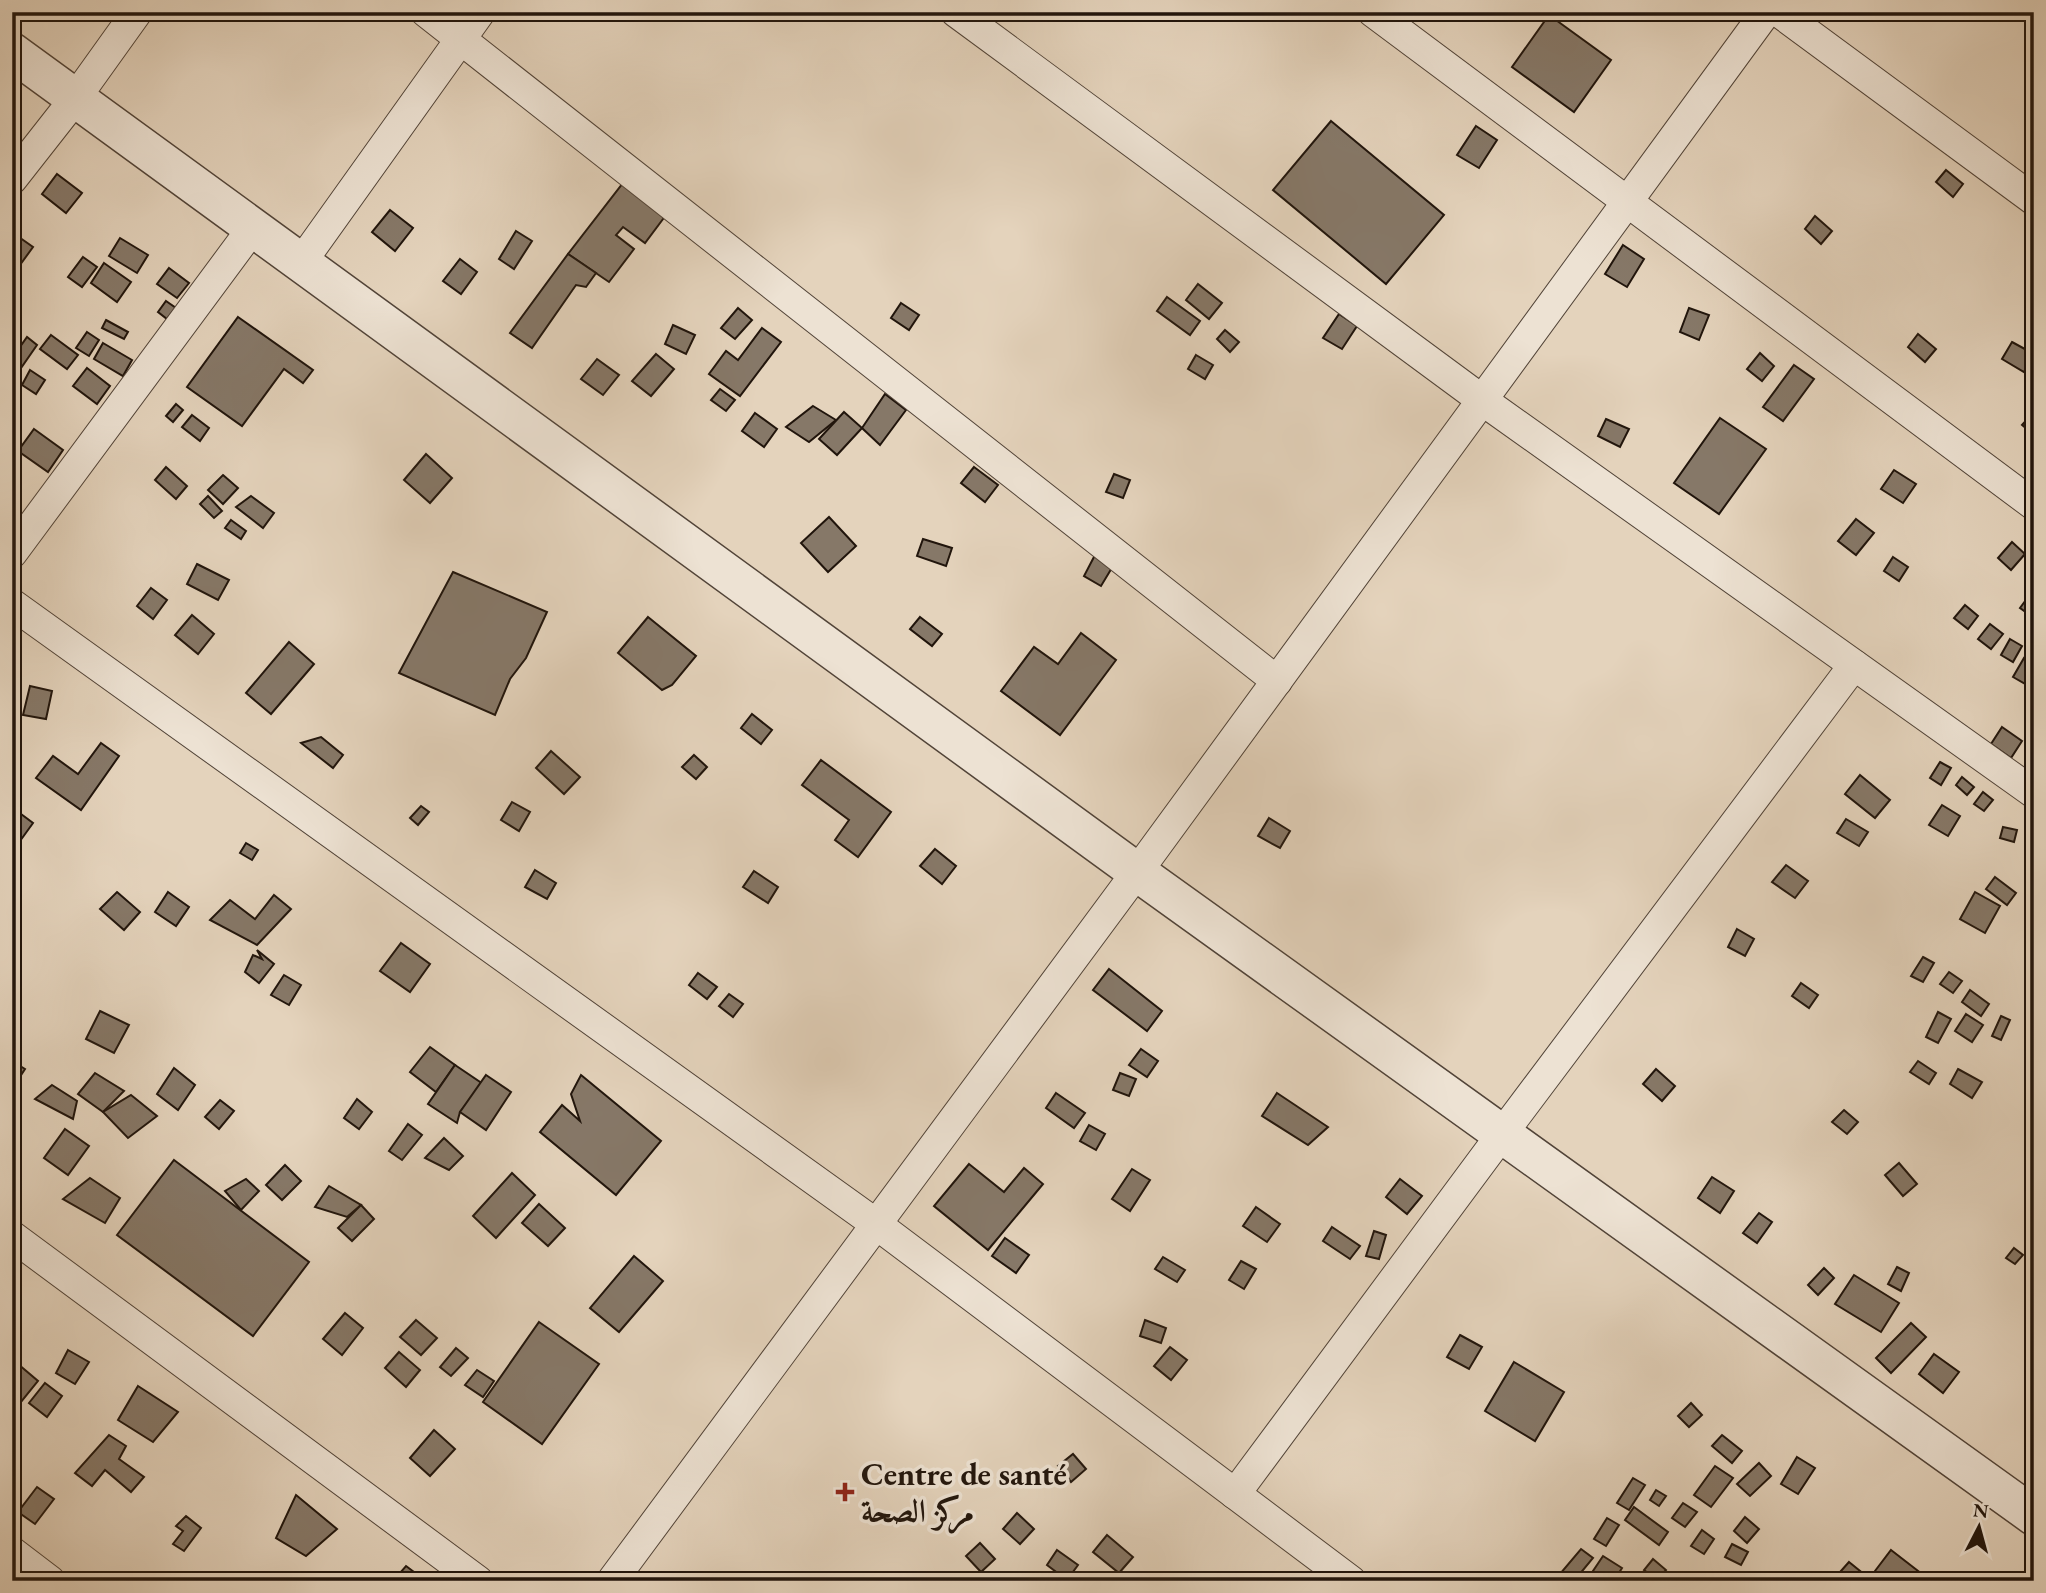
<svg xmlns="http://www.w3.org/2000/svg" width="2046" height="1593" font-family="'EB Garamond',Amiri,serif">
<rect width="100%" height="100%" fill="#e4d3bc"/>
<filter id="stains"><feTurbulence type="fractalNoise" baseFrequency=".00286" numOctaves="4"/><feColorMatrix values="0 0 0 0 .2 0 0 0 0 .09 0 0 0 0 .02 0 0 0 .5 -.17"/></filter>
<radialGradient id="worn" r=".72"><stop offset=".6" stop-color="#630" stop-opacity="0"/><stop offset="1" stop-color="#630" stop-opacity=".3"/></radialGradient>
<g fill="#867868" stroke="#21150c" stroke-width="2">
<path d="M1549,15L1611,60L1574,112L1512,67Z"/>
<path d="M1331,121L1444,215L1386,284L1273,190Z"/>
<path d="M1476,126L1497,140L1479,168L1457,155Z"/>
<path d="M1946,170L1963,184L1953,197L1936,182Z"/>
<path d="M57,174L82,193L66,213L42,194Z"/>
<path d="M623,183L666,215L645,243L623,227L616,235L634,249L609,282L568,254Z"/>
<path d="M390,210L413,228L395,251L372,232Z"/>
<path d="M1815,216L1832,231L1821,244L1805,229Z"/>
<path d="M516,231L532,241L514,269L499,259Z"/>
<path d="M16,235L33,247L20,265L12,260V240Z"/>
<path d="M120,238L148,255L137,273L109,256Z"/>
<path d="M1623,245L1644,259L1627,287L1605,274Z"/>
<path d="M568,254L596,273L586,287L576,285L532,348L510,333Z"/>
<path d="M83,257L97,267L82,287L68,277Z"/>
<path d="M460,259L477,272L461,294L443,281Z"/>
<path d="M104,263L131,282L117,302L91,283Z"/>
<path d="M169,268L189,283L177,298L157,284Z"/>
<path d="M1198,284L1222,303L1209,319L1186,300Z"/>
<path d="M1167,297L1200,321L1190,335L1157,311Z"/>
<path d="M166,301L176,308L167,319L158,312Z"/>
<path d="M901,303L919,315L909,330L891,318Z"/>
<path d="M738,308L752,320L735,339L721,328Z"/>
<path d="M1689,308L1709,315L1699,340L1680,332Z"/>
<path d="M1339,314L1357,326L1342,349L1323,338Z"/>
<path d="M238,317L313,370L303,383L284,369L242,426L187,387Z"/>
<path d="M106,320L128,332L124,339L102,328Z"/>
<path d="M673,325L695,335L686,354L665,344Z"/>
<path d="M762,328L781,342L740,396L709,374L726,351L738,360Z"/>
<path d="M1225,330L1239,342L1230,352L1217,339Z"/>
<path d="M87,332L99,340L89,356L76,348Z"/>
<path d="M1918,334L1936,349L1925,362L1908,347Z"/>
<path d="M51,335L78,355L67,369L40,349Z"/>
<path d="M12,337L22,344L27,337L37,345L21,368L12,361Z"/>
<path d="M2012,342L2034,354L2024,372L2002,359Z"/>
<path d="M103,343L132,360L123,376L94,359Z"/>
<path d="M1760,353L1774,366L1762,381L1747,369Z"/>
<path d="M656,354L674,369L651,396L632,381Z"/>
<path d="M1196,355L1213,365L1205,379L1188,369Z"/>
<path d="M597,359L619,375L603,395L581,379Z"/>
<path d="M1794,365L1814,379L1783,421L1763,407Z"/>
<path d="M87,368L110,386L97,404L73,386Z"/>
<path d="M30,370L45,380L36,394L22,385Z"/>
<path d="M720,389L735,400L726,411L711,400Z"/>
<path d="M885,394L906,410L880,445L862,428Z"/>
<path d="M176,404L183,410L173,422L166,416Z"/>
<path d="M813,406L836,420L809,442L786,427Z"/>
<path d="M844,412L862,428L837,455L819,439Z"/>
<path d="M2034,412V435L2022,425Z"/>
<path d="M755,413L777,429L764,447L742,431Z"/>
<path d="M192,415L209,428L200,441L182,427Z"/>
<path d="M1720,418L1766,449L1719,514L1674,483Z"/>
<path d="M1606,419L1629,429L1620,447L1598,436Z"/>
<path d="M34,429L63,450L48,472L18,451Z"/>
<path d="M426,454L452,478L430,503L404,480Z"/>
<path d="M166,467L187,486L176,499L155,480Z"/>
<path d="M974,467L998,485L985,502L961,483Z"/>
<path d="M1894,470L1916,484L1903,503L1881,489Z"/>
<path d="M1114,474L1130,480L1123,498L1106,492Z"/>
<path d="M223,475L238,488L223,504L208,490Z"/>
<path d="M208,496L222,511L214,518L200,504Z"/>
<path d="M251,496L274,513L263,528L236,507Z"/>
<path d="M829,517L856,546L828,572L801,543Z"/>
<path d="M1856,519L1874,533L1856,555L1838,541Z"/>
<path d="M231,520L246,531L241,539L225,528Z"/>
<path d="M923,539L952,548L946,566L917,556Z"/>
<path d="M2012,542L2025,554L2011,570L1998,558Z"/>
<path d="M1095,555L1113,566L1101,586L1084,576Z"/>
<path d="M1893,557L1908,567L1899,581L1884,571Z"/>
<path d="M197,564L229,580L218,600L187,584Z"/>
<path d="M453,572L547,612L526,658L510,679L495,715L399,673Z"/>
<path d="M151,588L167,600L153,619L137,606Z"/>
<path d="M2031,593L2034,595V618L2020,608Z"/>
<path d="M1965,605L1978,616L1968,629L1954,618Z"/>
<path d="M192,615L214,634L198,654L175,635Z"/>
<path d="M648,617L696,656L672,685L662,690L618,653Z"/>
<path d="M920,617L942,634L932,646L910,629Z"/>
<path d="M1990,624L2003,634L1991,649L1978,639Z"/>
<path d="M1081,633L1116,660L1060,735L1001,691L1034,647L1058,664Z"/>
<path d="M2010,639L2022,646L2013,662L2001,655Z"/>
<path d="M289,642L314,664L271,714L246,693Z"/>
<path d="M2024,658L2034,664V689L2013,677Z"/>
<path d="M30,686L52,691L46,719L23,715Z"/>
<path d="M752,714L772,730L761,744L741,728Z"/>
<path d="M2002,727L2022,741L2011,758L1991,744Z"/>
<path d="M321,737L343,755L333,768L301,743Z"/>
<path d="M101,743L119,756L81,810L36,778L53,756L78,774Z"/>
<path d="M551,751L580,777L564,794L536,768Z"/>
<path d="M694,755L707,767L696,779L682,767Z"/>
<path d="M821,760L891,812L858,857L835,840L849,820L802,785Z"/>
<path d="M1940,762L1951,768L1941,785L1930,778Z"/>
<path d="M1860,775L1890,800L1875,818L1845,794Z"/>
<path d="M1962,777L1974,787L1967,795L1956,785Z"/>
<path d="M1983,792L1993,800L1984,811L1974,804Z"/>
<path d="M512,802L530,812L519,831L501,820Z"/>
<path d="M1942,805L1960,816L1948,836L1929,825Z"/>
<path d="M421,806L429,812L418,825L410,818Z"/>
<path d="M13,808L33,823L15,848L12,846Z"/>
<path d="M1269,818L1290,831L1280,848L1258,836Z"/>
<path d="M1846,819L1868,832L1859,846L1837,833Z"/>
<path d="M2003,827L2017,830L2014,842L2000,838Z"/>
<path d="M246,843L258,850L252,860L240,853Z"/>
<path d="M935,849L956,866L942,884L920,866Z"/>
<path d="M1786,865L1808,881L1795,898L1772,882Z"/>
<path d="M535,870L556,883L547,899L525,887Z"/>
<path d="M754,871L778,887L768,903L743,887Z"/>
<path d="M1995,877L2016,893L2007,905L1986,889Z"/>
<path d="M117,892L140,912L124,930L100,909Z"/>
<path d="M168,892L189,907L176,926L155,912Z"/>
<path d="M1975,892L2000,906L1985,933L1960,919Z"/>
<path d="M274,895L291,909L257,945L210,920L230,900L255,919Z"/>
<path d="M1737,929L1754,939L1745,956L1728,947Z"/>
<path d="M401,943L430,964L410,992L380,971Z"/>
<path d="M257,950L274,964L259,983L245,972L253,955L262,959Z"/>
<path d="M1923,957L1934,963L1923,982L1911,976Z"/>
<path d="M1109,969L1162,1011L1147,1031L1093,990Z"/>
<path d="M1949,972L1962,981L1953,993L1940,984Z"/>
<path d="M698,973L717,987L707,999L689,985Z"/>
<path d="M284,975L301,985L289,1005L271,995Z"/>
<path d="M1801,983L1818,995L1809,1008L1792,996Z"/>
<path d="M1970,990L1989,1004L1981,1016L1962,1002Z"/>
<path d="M729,994L743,1004L733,1017L719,1006Z"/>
<path d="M100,1011L129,1025L114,1053L86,1039Z"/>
<path d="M1938,1012L1951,1019L1938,1043L1926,1037Z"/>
<path d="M1966,1014L1983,1025L1972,1042L1955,1031Z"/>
<path d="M2001,1016L2010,1020L2001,1040L1992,1036Z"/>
<path d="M430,1047L455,1065L436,1092L410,1072Z"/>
<path d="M1141,1049L1158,1061L1147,1077L1129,1065Z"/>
<path d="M12,1061L25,1069L12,1089Z"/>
<path d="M1918,1061L1936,1073L1929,1084L1910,1072Z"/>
<path d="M455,1065L483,1084L460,1112L457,1123L428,1104Z"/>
<path d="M174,1068L195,1085L178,1110L157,1094Z"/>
<path d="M1656,1069L1675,1086L1662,1101L1643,1084Z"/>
<path d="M1958,1069L1982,1082L1972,1098L1950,1084Z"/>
<path d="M95,1073L124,1091L103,1112L78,1094Z"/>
<path d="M1120,1073L1136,1079L1129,1096L1113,1090Z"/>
<path d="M486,1075L511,1092L486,1130L460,1112Z"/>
<path d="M581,1075L661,1141L616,1195L540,1132L562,1105L580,1121L571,1094Z"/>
<path d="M52,1085L77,1101L73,1119L35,1099Z"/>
<path d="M1056,1093L1085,1113L1074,1128L1046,1108Z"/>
<path d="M1277,1093L1328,1127L1308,1145L1262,1116Z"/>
<path d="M131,1095L157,1116L128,1138L103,1112Z"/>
<path d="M357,1099L372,1112L359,1129L344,1118Z"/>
<path d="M220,1100L234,1111L219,1129L205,1117Z"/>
<path d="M1844,1110L1858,1122L1847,1134L1832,1122Z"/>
<path d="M408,1124L422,1135L402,1160L389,1151Z"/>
<path d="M1089,1125L1105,1134L1096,1150L1080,1141Z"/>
<path d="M65,1129L89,1146L68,1175L44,1158Z"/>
<path d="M444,1138L463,1156L449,1170L425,1158Z"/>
<path d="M174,1160L309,1262L253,1336L117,1235Z"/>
<path d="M1899,1163L1917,1184L1903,1196L1885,1175Z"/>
<path d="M969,1164L1004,1192L1024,1168L1043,1184L988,1250L934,1206Z"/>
<path d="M285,1165L301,1181L282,1200L266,1185Z"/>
<path d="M1132,1169L1150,1180L1130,1211L1112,1199Z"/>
<path d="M512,1173L535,1195L496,1238L473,1216Z"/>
<path d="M1712,1177L1734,1191L1720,1213L1698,1198Z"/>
<path d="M90,1178L120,1198L105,1223L63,1199Z"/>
<path d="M246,1179L259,1191L241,1210L225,1191Z"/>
<path d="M1400,1179L1422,1196L1407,1214L1386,1197Z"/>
<path d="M329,1186L361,1205L347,1217L315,1207Z"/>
<path d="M539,1204L565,1228L548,1246L522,1223Z"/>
<path d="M361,1205L374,1219L352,1241L338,1228Z"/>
<path d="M1256,1207L1280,1224L1267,1242L1243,1226Z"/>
<path d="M1759,1213L1772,1222L1757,1243L1743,1233Z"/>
<path d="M1332,1227L1360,1246L1350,1259L1323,1241Z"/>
<path d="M1374,1231L1386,1235L1379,1259L1366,1256Z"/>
<path d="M1005,1238L1029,1255L1016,1273L992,1256Z"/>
<path d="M2014,1248L2023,1255L2015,1264L2006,1258Z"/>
<path d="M634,1256L663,1281L619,1332L590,1308Z"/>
<path d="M1163,1257L1185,1270L1177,1282L1155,1269Z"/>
<path d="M1241,1261L1256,1269L1244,1289L1229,1280Z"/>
<path d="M1897,1267L1909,1273L1901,1291L1888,1284Z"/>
<path d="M1824,1268L1834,1278L1818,1295L1808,1285Z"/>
<path d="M1854,1275L1899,1303L1881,1332L1835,1304Z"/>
<path d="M345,1313L363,1328L342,1355L323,1339Z"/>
<path d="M416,1320L437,1338L421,1355L400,1337Z"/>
<path d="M1145,1320L1166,1328L1161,1343L1140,1336Z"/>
<path d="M539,1322L599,1364L542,1444L483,1402Z"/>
<path d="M1911,1323L1926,1337L1891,1373L1876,1358Z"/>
<path d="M1460,1335L1482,1347L1469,1369L1447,1357Z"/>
<path d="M1170,1347L1187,1360L1171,1380L1154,1366Z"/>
<path d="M456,1348L468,1358L451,1376L440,1367Z"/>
<path d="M68,1350L89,1362L75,1384L56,1373Z"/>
<path d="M399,1352L420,1370L406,1387L385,1368Z"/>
<path d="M1934,1354L1959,1372L1943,1393L1919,1374Z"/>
<path d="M1514,1362L1564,1392L1535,1441L1485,1411Z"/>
<path d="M18,1364L38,1381L21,1402L12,1396V1372Z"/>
<path d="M477,1370L494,1381L483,1397L465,1385Z"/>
<path d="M45,1383L62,1396L47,1417L29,1403Z"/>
<path d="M138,1386L178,1412L153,1442L118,1420Z"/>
<path d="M1691,1403L1702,1415L1689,1427L1678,1416Z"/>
<path d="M434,1430L455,1449L430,1476L410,1458Z"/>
<path d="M109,1435L126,1446L119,1459L144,1477L131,1492L105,1470L92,1486L75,1473Z"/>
<path d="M1722,1435L1742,1451L1732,1463L1712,1446Z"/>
<path d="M1073,1454L1086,1469L1071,1482L1058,1466Z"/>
<path d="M1797,1457L1815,1468L1798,1494L1781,1484Z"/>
<path d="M1759,1463L1771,1476L1750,1496L1737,1484Z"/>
<path d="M1715,1466L1733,1478L1711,1507L1694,1495Z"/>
<path d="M1633,1478L1645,1485L1629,1510L1617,1503Z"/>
<path d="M37,1487L54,1499L35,1524L18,1512Z"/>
<path d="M1656,1490L1666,1496L1659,1506L1650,1500Z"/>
<path d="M296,1495L337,1529L306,1556L276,1538Z"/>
<path d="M1683,1503L1697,1512L1685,1527L1672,1518Z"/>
<path d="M1634,1507L1668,1532L1659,1545L1625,1520Z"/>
<path d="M1017,1513L1034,1529L1020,1544L1003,1529Z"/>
<path d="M186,1516L201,1528L184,1551L173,1544L183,1531L176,1526Z"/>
<path d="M1745,1517L1759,1529L1747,1543L1734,1531Z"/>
<path d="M1607,1518L1619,1525L1606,1546L1594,1539Z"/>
<path d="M1702,1530L1714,1539L1704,1554L1691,1546Z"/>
<path d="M1107,1535L1133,1557L1119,1573L1093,1552Z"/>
<path d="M980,1543L995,1559L981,1572L966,1556Z"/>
<path d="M1732,1544L1748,1552L1741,1565L1725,1557Z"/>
<path d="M1581,1549L1593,1558L1574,1581H1554Z"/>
<path d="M1057,1550L1078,1565L1067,1580L1047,1565Z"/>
<path d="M1891,1550L1931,1581H1887L1875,1571Z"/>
<path d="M1603,1556L1622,1568L1614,1581H1603L1591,1574Z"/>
<path d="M1653,1559L1666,1570L1657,1580L1644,1570Z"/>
<path d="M1849,1562L1865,1575L1861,1581H1832Z"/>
<path d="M406,1566L426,1581H393Z"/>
</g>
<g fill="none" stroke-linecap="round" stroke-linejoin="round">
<g stroke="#524438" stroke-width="32">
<g id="minor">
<path d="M426,12L1277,681"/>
<path d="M956,12L1482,400L2034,793"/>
<path d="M1373,12L2034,505"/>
<path d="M1779,12L2034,200"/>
<path d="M12,179L74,100L137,12"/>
<path d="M300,264L480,12"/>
<path d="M12,553L252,229"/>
<path d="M12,604L876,1224L1351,1581"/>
<path d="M12,1236L478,1581"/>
<path d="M1235,1494L1502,1134L1854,665"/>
<path d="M12,1552L50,1581"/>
<path d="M612,1581L1137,872L1766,12"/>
</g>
</g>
<g stroke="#524438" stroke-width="41">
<path id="tertiary" d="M12,52L1137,872L2034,1516"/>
</g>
<use href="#minor" stroke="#ede2d3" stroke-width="30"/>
<use href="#tertiary" stroke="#ede2d3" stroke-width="38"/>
</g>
<path fill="#8f2418" stroke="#ede2d3" stroke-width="2.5" d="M841.5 1481.5h7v7h7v7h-7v7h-7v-7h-7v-7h7z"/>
<g text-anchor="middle" stroke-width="7" stroke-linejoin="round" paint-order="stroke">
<g font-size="32" font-weight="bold" fill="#21150c" stroke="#ede2d3" text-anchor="start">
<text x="861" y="1485">Centre de santé<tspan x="861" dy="37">مركز الصحة</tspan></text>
</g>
</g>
<rect width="2046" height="1593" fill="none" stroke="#e4d3bc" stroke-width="42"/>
<rect x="14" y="14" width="2018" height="1565" fill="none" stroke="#21150c" stroke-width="3.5"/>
<rect x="21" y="21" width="2004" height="1551" fill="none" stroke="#21150c" stroke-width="2"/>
<g transform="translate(1979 1527) rotate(6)" stroke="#ede2d3" stroke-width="5" paint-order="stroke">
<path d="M0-5L12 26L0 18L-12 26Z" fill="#21150c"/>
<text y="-10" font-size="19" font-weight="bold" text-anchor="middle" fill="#21150c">N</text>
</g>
<rect width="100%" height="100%" filter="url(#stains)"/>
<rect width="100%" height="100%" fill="url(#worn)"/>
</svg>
